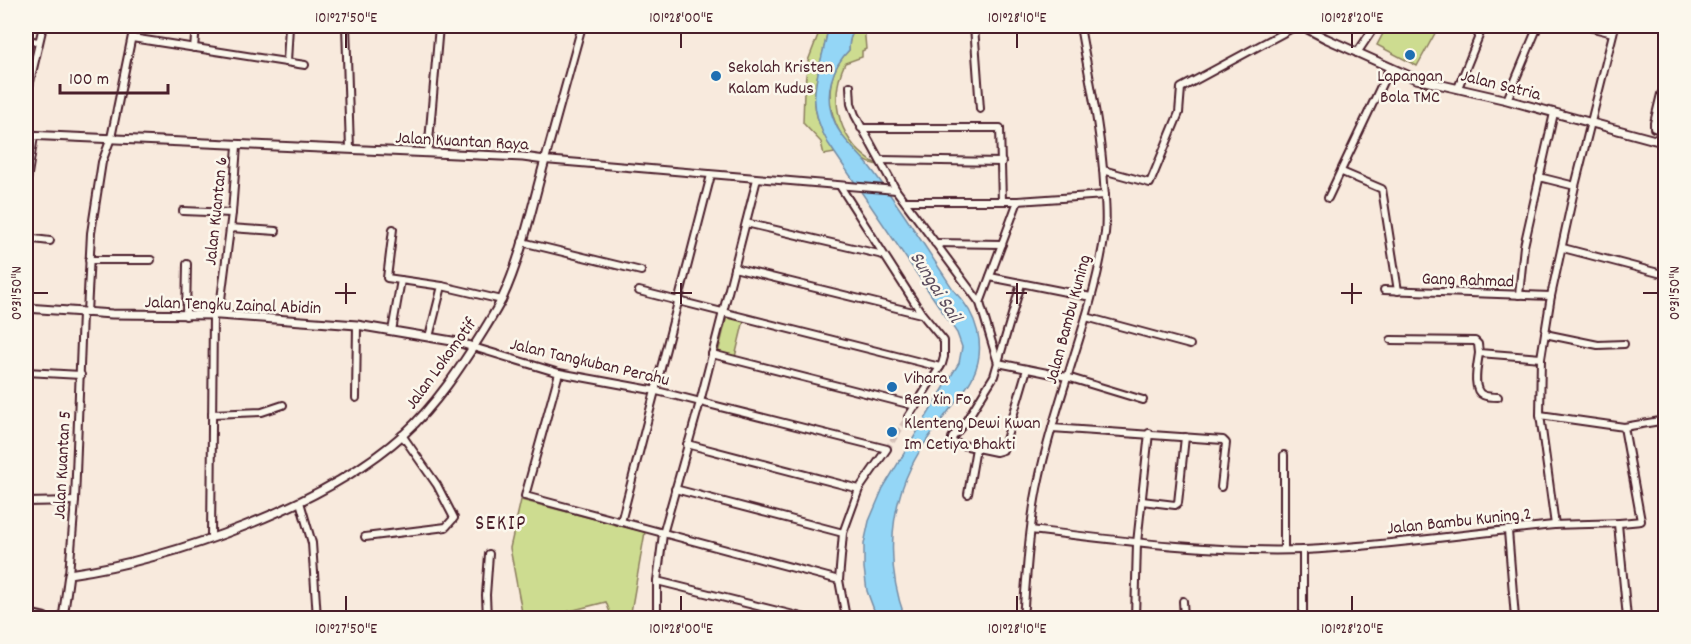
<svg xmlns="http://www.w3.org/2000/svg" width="1691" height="644" font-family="Dekko,sans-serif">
<rect width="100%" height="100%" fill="#f8eadd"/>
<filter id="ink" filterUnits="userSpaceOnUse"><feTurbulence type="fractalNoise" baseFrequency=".0167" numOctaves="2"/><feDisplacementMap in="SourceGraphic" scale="12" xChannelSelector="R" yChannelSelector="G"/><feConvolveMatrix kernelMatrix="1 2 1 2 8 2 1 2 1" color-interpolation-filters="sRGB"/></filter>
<g filter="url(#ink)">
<g fill="#cddc90" stroke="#8c7e5e" stroke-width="1.5">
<path d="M820,26H825L827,34C817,85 802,105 835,153L824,155L821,142L803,123L804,91L808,61L821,27Z"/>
<path d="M859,26H864L866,49L862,51V57L845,63C827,102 840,144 878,165C866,163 859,157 851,148C826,119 821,78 849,50C849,39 851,33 859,26Z"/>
<path d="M1387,26H1439L1417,66L1377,45Z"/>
<path d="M727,316L744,320L735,357L718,353Z"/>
<path d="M521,500L645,532L630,618H612L606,602L542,618H523L510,548Z"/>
</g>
<path fill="#94d6f6" stroke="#768da5" stroke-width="1.5" d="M825,26H859C851,33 849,39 849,50C832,67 824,94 833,118C840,139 856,149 869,166C900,206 927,250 955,292C977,314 987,347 973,376C970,384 963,391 958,399C941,421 923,442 911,467C888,514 887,570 905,618H877L867,591L864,568V544L869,521L883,488L959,363L962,347L957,333L828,143C804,100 818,78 827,34Z"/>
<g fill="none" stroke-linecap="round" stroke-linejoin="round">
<path stroke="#d5c1b9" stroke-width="6" stroke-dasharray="6 3" stroke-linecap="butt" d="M887,449L908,417"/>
<g stroke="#4a1f2b" stroke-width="10">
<g id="minor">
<path d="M346,26L350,149"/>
<path d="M582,26L545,160L896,190"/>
<path d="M974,26L980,109"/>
<path d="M1585,26L1613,33"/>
<path d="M132,38L305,65"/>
<path d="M26,40L39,42"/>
<path d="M194,48L196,26"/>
<path d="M1357,53L1375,26"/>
<path d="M287,62L289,26"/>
<path d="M850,86L851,104L855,115L896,190L980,303L998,363"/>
<path d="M1458,88L1483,26"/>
<path d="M1666,89L1661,94L1654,123V128L1666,132"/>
<path d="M26,99L43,26"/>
<path d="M1507,100L1538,26"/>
<path d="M861,128H1000L1002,201"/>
<path d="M428,153L439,26"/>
<path d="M880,160L1002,162"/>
<path d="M1103,170L1150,183L1179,113L1181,88L1296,26"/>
<path d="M1342,172L1382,189L1398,291"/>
<path d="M1539,177L1575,186"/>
<path d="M840,186L922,314L944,341V357L942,364L908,417"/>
<path d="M26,187L34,136"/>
<path d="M1328,198L1390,67"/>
<path d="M905,201H1018L1105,195"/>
<path d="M183,211L232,213"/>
<path d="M746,223L883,255"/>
<path d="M230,228L276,231"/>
<path d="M393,229L387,278L442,286L502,300"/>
<path d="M26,238L50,241"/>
<path d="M522,242L641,271"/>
<path d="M935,243L1002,244"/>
<path d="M1563,248L1666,275"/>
<path d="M89,260H151"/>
<path d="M734,268L921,314"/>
<path d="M990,277L1091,297"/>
<path d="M1021,284L994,376L966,421L952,438L953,443L996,452L1003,450L1027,369"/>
<path d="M1384,290L1551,296"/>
<path d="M639,291L940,367"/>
<path d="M1519,295L1524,246L1554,113"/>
<path d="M980,303L1018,201"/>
<path d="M87,313L91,233L102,162L111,138L134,26"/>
<path d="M219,315L232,213L237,146"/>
<path d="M186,316L187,264"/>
<path d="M1086,317L1190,345"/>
<path d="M392,331L401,280"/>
<path d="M1545,334L1598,345L1624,344"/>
<path d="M429,337L442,286"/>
<path d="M1391,340L1475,341L1478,344L1479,353L1541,358"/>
<path d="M473,347L559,373L657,391L887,449L859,489L843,533L839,580L846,618"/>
<path d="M1479,353C1478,363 1471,390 1483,395C1487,397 1493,397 1498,397"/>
<path d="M712,354L916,406"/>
<path d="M998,363L1067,377L1143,400"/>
<path d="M26,372L81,375"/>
<path d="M559,373L525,496L839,580"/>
<path d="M356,398L357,325"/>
<path d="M212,414L262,412L283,405"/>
<path d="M1540,415L1624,427L1666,420"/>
<path d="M1052,428L1223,440L1226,443L1221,487"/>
<path d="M687,444L859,489"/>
<path d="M1284,455V549"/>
<path d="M675,489L843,533"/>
<path d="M968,494L976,448"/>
<path d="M1142,501L1175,505L1178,503L1185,437"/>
<path d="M26,502L75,501"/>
<path d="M300,502L312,543L317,618"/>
<path d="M621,522L711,175"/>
<path d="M1618,524L1627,618"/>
<path d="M1555,525L1540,415L1541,358L1551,296L1575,186L1615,26"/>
<path d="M1031,530C1121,541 1213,553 1304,550C1388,546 1471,533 1554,525C1583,523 1612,525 1641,521L1624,427"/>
<path d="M1508,531L1515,618"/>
<path d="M365,537L446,527L454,518L437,485L402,435"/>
<path d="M211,538L213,315"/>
<path d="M69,574L75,501L82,313"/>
<path d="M657,581L806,618"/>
<path d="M1183,601L1184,618"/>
<path d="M487,618L486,595L489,554"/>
<path d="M657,618V581L663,534L700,402L757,179"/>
<path d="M1023,618C1027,572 1029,524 1039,479C1056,396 1093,317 1105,233C1107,217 1105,199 1104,183C1101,130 1089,78 1080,26"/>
<path d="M1135,618L1137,543L1149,433"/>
<path d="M1303,618V550"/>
</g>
</g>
<g stroke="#4a1f2b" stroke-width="11">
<g id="tertiary">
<path d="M1302,26L1325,38L1416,79L1507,100L1666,143"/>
<path d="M26,135L523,157L545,160C532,206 522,256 502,299C497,309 490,320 484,330C461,367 436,405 404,434C324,506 174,559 69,574L63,618"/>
<path d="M26,308L112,314L219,315L357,325L458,342L473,347"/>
</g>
</g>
<g stroke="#4a1f2b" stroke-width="13">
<path id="secondary" d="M26,614L44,618"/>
</g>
<use href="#minor" stroke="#fbf7ec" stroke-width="6"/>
<use href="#tertiary" stroke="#fbf7ec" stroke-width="7"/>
<use href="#secondary" stroke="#fbf7ec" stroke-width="8"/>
</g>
</g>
<path fill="none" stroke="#4a1f2b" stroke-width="2" d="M346,33V48M681,33V48M1017,33V48M1352,33V48M346,283V304M681,283V304M1017,283V304M1352,283V304M33,293H48M335,293H356M671,293H692M1006,293H1027M1341,293H1362M1643,293H1658M346,596V611M681,596V611M1017,596V611M1352,596V611"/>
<g fill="#1f6fb2" stroke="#fbf7ec" stroke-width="2">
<circle cx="1410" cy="55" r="6"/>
<circle cx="716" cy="76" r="6"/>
<circle cx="892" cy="387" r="6"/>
<circle cx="892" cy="432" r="6"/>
</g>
<g text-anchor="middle" stroke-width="5" stroke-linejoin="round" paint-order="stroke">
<g font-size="18" fill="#4a1f2b" stroke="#fbf7ec" text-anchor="start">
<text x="728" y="72">Sekolah Kristen<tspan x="728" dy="21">Kalam Kudus</tspan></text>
<text x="1410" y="81" text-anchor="middle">Lapangan<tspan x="1410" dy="21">Bola TMC</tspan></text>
<text x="904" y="383">Vihara<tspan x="904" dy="21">Ren Xin Fo</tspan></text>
<text x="904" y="428">Klenteng Dewi Kwan<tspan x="904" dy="21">Im Cetiya Bhakti</tspan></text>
</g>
<g font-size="18" fill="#4a1f2b" stroke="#fbf7ec">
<text transform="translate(1501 84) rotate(14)" y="6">Jalan Satria</text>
<text transform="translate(462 140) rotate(3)" y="6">Jalan Kuantan Raya</text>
<text transform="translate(215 211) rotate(-84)" y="6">Jalan Kuantan 6</text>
<text transform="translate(1468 279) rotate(2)" y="6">Gang Rahmad</text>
<text transform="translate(233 304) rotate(2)" y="6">Jalan Tengku Zainal Abidin</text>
<text transform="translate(1067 319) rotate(-75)" y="6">Jalan Bambu Kuning</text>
<text transform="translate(590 361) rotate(13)" y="6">Jalan Tangkuban Perahu</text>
<text transform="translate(440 363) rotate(-54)" y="6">Jalan Lokomotif</text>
<text transform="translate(61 465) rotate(-87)" y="6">Jalan Kuantan 5</text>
<text transform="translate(1459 520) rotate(-6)" y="6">Jalan Bambu Kuning 2</text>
</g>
<g font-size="20" font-style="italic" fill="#5c4d5e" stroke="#fbf7ec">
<text transform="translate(937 286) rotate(58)" y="7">Sungai Sail</text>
</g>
<g font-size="21" letter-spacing="1.5" fill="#4a1f2b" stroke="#fbf7ec">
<text x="501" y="529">SEKIP</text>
</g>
</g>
<rect width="1691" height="644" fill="none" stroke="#fbf7ec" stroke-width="66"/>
<path d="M60 84v9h108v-9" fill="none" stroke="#4a1f2b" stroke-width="3"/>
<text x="69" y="84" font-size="18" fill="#4a1f2b" stroke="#fbf7ec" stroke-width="4.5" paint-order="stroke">100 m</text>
<rect x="33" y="33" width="1625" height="578" fill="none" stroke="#4a1f2b" stroke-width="2"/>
<g font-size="15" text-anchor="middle" fill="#4a1f2b">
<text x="346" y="22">101°27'50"E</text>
<text x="681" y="22">101°28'00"E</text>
<text x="1017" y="22">101°28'10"E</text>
<text x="1352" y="22">101°28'20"E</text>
<text transform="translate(16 293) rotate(-90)" y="5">0°31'50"N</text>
<text transform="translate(1674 293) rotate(-90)" y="5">0°31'50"N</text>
<text x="346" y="633">101°27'50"E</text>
<text x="681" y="633">101°28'00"E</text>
<text x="1017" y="633">101°28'10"E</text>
<text x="1352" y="633">101°28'20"E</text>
</g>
</svg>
